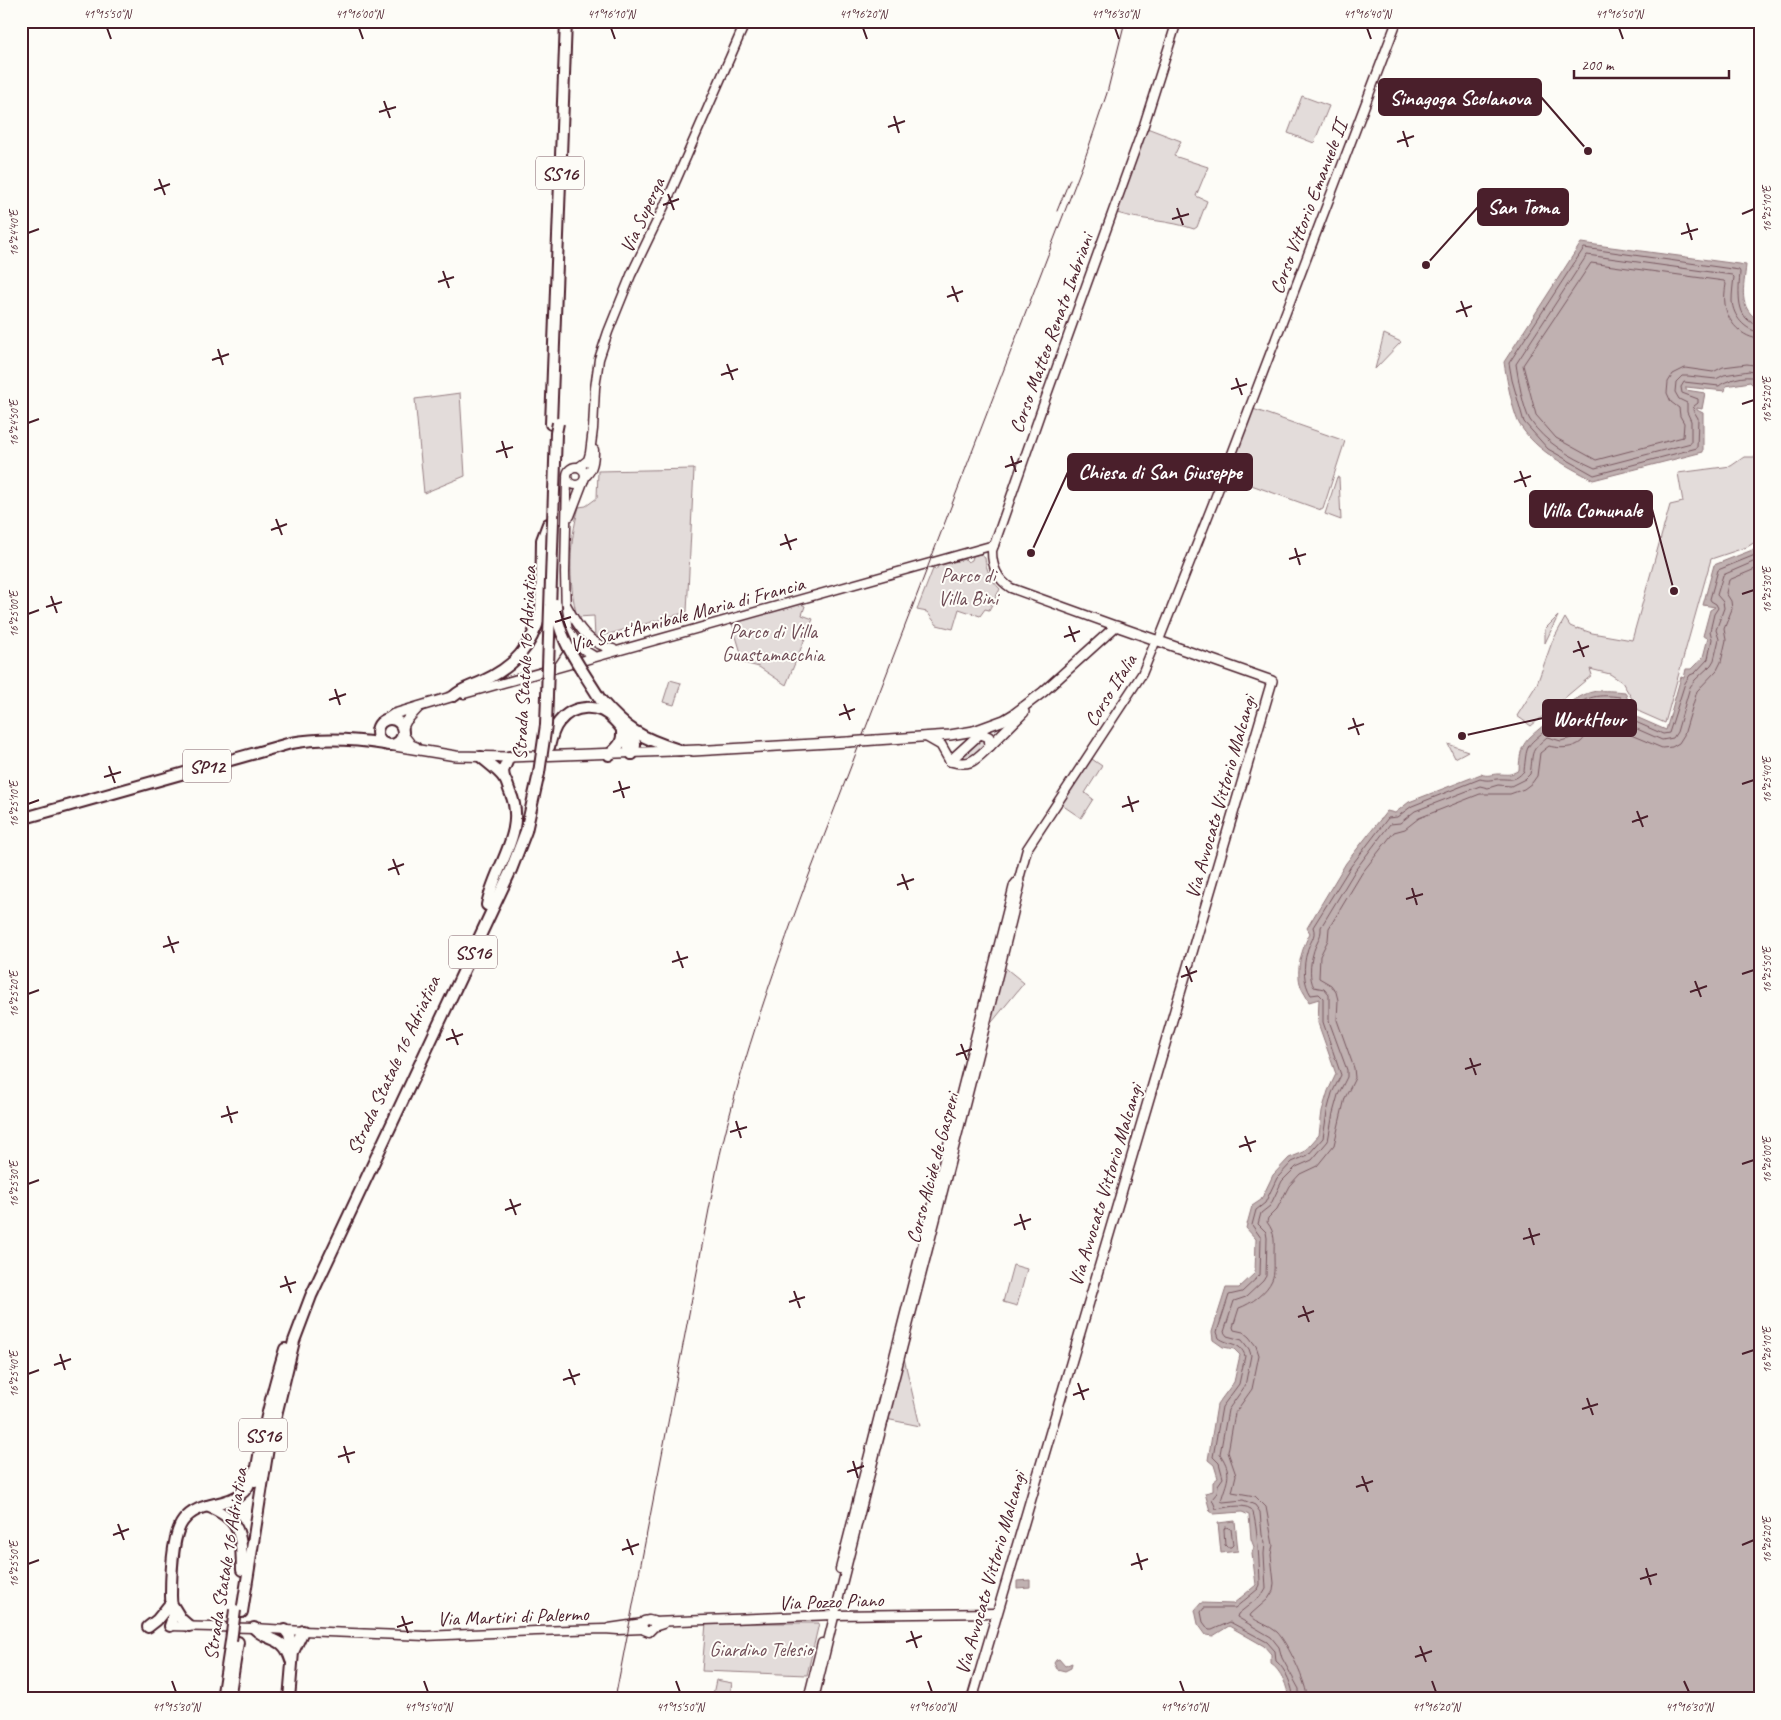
<svg xmlns="http://www.w3.org/2000/svg" width="1781" height="1720" font-family="Caveat,sans-serif">
<rect width="100%" height="100%" fill="#fdfcf7"/>
<filter id="ink" filterUnits="userSpaceOnUse"><feTurbulence type="fractalNoise" baseFrequency=".02" numOctaves="2"/><feDisplacementMap in="SourceGraphic" scale="10" xChannelSelector="R" yChannelSelector="G"/><feConvolveMatrix kernelMatrix="1 2 1 2 8 2 1 2 1" color-interpolation-filters="sRGB"/></filter>
<g filter="url(#ink)">
<g fill="#e3dcda" stroke="#967e82">
<path d="M1302,96L1329,106L1314,143L1288,133Z"/>
<path d="M1147,128L1181,141L1174,156L1208,167L1196,196L1207,201L1197,227L1194,229C1169,220 1143,221 1117,213Z"/>
<path d="M1384,334L1401,342L1375,369Z"/>
<path d="M460,393L465,476L424,493L415,399Z"/>
<path d="M1253,409L1345,441L1323,509L1321,510L1229,477L1227,475Z"/>
<path d="M1744,457H1756L1760,496V539L1747,547L1711,559L1665,723L1640,712L1622,682L1610,674L1590,669L1592,675L1531,726L1517,716L1537,684L1552,642L1565,618L1570,626L1577,629V628L1592,633L1632,640L1670,505L1683,502L1678,473L1731,466Z"/>
<path d="M694,469L687,612L595,638L594,616L577,617C568,580 569,543 579,507L586,506L597,498L598,471Z"/>
<path d="M1337,477L1339,478L1341,520L1325,514Z"/>
<path d="M980,554L985,558C986,570 991,580 1000,589L989,610L985,609L980,616L959,609L953,629L937,625L927,612L917,610L933,569L936,570L938,566L965,559L968,562L972,560L973,556Z"/>
<path d="M801,604L805,606L802,615L813,619L786,685L759,667L744,663L732,623Z"/>
<path d="M1558,616L1545,643V629Z"/>
<path d="M670,680L681,683L674,705L663,702Z"/>
<path d="M979,738L986,739L987,746L972,759L966,758L964,756V752Z"/>
<path d="M1448,744L1468,751L1455,758Z"/>
<path d="M1089,757L1102,766L1085,793L1093,799L1081,818L1059,803Z"/>
<path d="M1003,966L1024,983L988,1027Z"/>
<path d="M1013,1265L1027,1269L1017,1306L1003,1302Z"/>
<path d="M901,1355L904,1358L920,1426L886,1419Z"/>
<path d="M706,1623H819L807,1675L702,1671Z"/>
<path d="M716,1680L732,1683L729,1699H712Z"/>
</g>
<g fill="#c0b1b1" stroke="#91777b">
<path d="M1581,243L1746,265C1744,288 1737,308 1760,321V392L1750,382L1726,386L1725,391L1686,387V390L1705,393L1702,409L1697,408V410L1703,413V452L1593,480C1566,465 1537,452 1520,425C1513,414 1506,376 1504,362Z"/>
<path d="M1760,547V1699H1288C1289,1688 1280,1669 1271,1664V1654L1264,1646L1229,1626L1213,1636L1206,1635L1198,1624L1195,1610L1201,1603L1233,1604L1256,1585L1252,1553L1254,1547L1251,1539L1249,1515L1242,1512L1214,1514L1210,1511L1205,1493L1213,1491V1482L1218,1478L1214,1465L1208,1460L1217,1405L1234,1382L1240,1355L1234,1349L1223,1347L1213,1340L1212,1332L1226,1288H1239L1255,1273L1256,1239L1246,1228L1252,1206L1261,1200L1273,1175L1289,1158L1304,1152L1319,1135L1322,1111L1328,1091L1336,1074L1318,1023L1319,999L1309,1002C1307,997 1303,992 1301,987C1295,969 1302,949 1310,933L1307,928L1346,863L1387,811L1395,813L1409,802L1481,774C1488,777 1491,774 1498,774C1508,774 1509,776 1519,770C1520,741 1526,741 1546,723L1560,730L1569,728L1563,707C1590,690 1593,689 1625,692L1634,716L1666,730L1681,677L1684,678L1686,669H1691L1703,657L1708,638L1703,636L1710,610L1715,607L1703,605L1714,565Z"/>
<path d="M1235,1521L1238,1551L1221,1553L1218,1523Z"/>
<path d="M1030,1580V1587L1017,1588V1581Z"/>
<path d="M1059,1659L1065,1666L1072,1663L1071,1668L1065,1671L1057,1669L1054,1663L1056,1660Z"/>
</g>
<g fill="none" stroke-linecap="round" stroke-linejoin="round">
<g stroke="#795961" stroke-width="1">
<path d="M1760,325C1734,322 1739,290 1740,272L1739,270L1584,248L1509,363L1512,380L1524,422L1548,449L1594,475L1697,448L1698,418L1693,410L1694,406L1698,403V399L1682,393L1681,387L1684,382L1719,386C1724,381 1747,374 1754,378C1756,379 1759,383 1760,384"/>
<path d="M1760,332C1745,331 1733,316 1732,301C1732,293 1733,285 1734,277L1732,275L1587,255L1516,364C1518,377 1523,409 1530,420C1545,443 1571,457 1595,468L1691,443V421L1687,412V403L1679,399L1675,392L1676,382L1682,376H1688L1716,379L1724,375L1749,371L1760,375"/>
<path d="M1760,339C1742,338 1727,322 1725,304C1724,298 1725,290 1726,284L1724,281L1591,263L1523,365L1536,415L1556,438L1596,460L1683,437L1684,423L1680,416L1679,408L1671,402L1667,393L1668,382L1673,374L1685,368L1713,372L1723,367L1747,364L1760,366"/>
<path d="M1226,1527L1231,1529L1233,1545L1231,1547H1227L1225,1545L1224,1530Z"/>
<path d="M1293,1699C1294,1688 1285,1668 1276,1661L1275,1651L1267,1642L1230,1622L1212,1630H1209L1203,1622L1201,1612L1204,1608H1235L1258,1589L1260,1585C1260,1574 1257,1513 1251,1509C1242,1503 1225,1508 1216,1509L1212,1499L1217,1493L1218,1485L1223,1478L1219,1463L1213,1457L1222,1407L1239,1384L1245,1356C1241,1342 1228,1345 1219,1338L1217,1332L1229,1295L1242,1292L1260,1275L1261,1238L1252,1225L1256,1210L1265,1203L1277,1178L1292,1162L1308,1155L1323,1138L1327,1112L1332,1093L1341,1075L1323,1022V998L1319,994L1311,995C1303,983 1303,966 1307,952C1309,942 1317,937 1313,927L1351,866L1388,818L1397,817L1412,806L1480,779C1488,781 1489,780 1497,779C1509,778 1514,783 1524,771C1527,745 1525,747 1546,730L1560,735L1571,732L1574,727L1570,709C1587,696 1599,694 1620,697L1631,720L1663,734L1669,733L1685,683L1690,675L1695,673L1708,659L1712,639L1710,631L1714,614L1718,608L1716,604L1711,601L1710,599L1718,570L1760,553"/>
<path d="M1299,1699V1689L1282,1658L1279,1647L1271,1637L1237,1617L1238,1614L1263,1594L1266,1589L1264,1554L1265,1542L1262,1535L1260,1512L1255,1505L1243,1500L1223,1502L1221,1501C1226,1481 1234,1475 1220,1454L1228,1410L1245,1386L1251,1355L1249,1349L1242,1340L1227,1336L1224,1332L1234,1301L1246,1297L1263,1281L1266,1276L1267,1238L1266,1232L1258,1224L1261,1213L1270,1206L1282,1181L1296,1167L1312,1160L1328,1141L1333,1113L1338,1095L1347,1077V1070L1329,1021V995L1324,989L1314,987C1309,979 1310,964 1313,954C1315,944 1322,938 1321,927L1356,869L1390,824L1400,823L1415,811L1480,786L1488,788L1498,785L1511,786L1525,779L1530,774C1534,752 1528,753 1547,737L1561,741L1575,737L1580,728L1577,712C1590,703 1600,701 1616,702L1624,721L1628,725L1662,740L1673,738L1677,732L1690,687L1695,680L1711,665L1714,660L1719,639L1716,630L1724,608L1723,602L1717,595L1723,575L1760,559"/>
<path d="M1307,1699C1308,1685 1287,1642 1277,1632C1269,1625 1258,1623 1250,1616L1251,1614L1268,1599L1273,1591L1274,1583L1271,1555L1273,1545L1266,1507L1255,1496L1232,1492L1236,1475L1228,1452L1235,1413L1252,1389L1259,1355L1256,1346L1249,1337L1243,1332L1234,1330L1233,1327L1239,1308C1251,1304 1267,1292 1272,1280C1275,1273 1274,1264 1274,1256C1274,1242 1276,1234 1267,1222L1268,1218L1277,1209L1289,1186L1300,1174L1317,1166L1334,1145L1345,1098L1355,1078L1354,1068L1337,1020L1338,1000L1336,992L1331,985L1319,978L1320,956L1328,940L1329,928L1362,873L1394,832L1405,829L1419,818L1480,794H1510L1524,789L1532,783L1537,776L1540,753L1549,746C1563,750 1587,748 1587,728C1587,724 1586,720 1586,716C1593,709 1601,708 1611,710L1619,727L1631,735L1662,748L1672,747L1679,743L1684,735L1697,691L1717,670L1721,662L1726,640L1724,629L1732,609L1731,601L1726,593L1729,580L1760,567"/>
</g>
<g stroke="#4a1f2b" stroke-width="11">
<g id="tertiary">
<circle cx="576" cy="476" r="9"/>
<path d="M579,467L588,460L590,453L593,429L595,388L599,359L608,332L631,275L670,194L746,21"/>
<path d="M585,477C593,470 594,460 594,450"/>
<path d="M570,516L583,482"/>
<path d="M567,606C578,627 588,644 613,649"/>
<path d="M1116,626L1011,588C998,580 992,567 992,551L1041,411L1144,125L1177,21"/>
<path d="M570,632C576,643 582,650 594,656"/>
<path d="M1159,640L1214,501L1397,21"/>
<path d="M559,666L567,654L569,642L566,615L565,573L567,480"/>
<path d="M464,694C640,643 817,595 994,545"/>
<path d="M840,1569L1014,885L1019,879"/>
<path d="M653,1622L834,1615L996,1613"/>
<path d="M170,1626L254,1628L303,1631L425,1636L536,1631L604,1629L618,1630L643,1629"/>
<path d="M654,1626L653,1621L649,1620L644,1621L642,1625L644,1630L649,1632L654,1627L663,1624"/>
<path d="M609,1628L643,1623"/>
<path d="M808,1699L822,1643"/>
<path d="M814,1699C879,1427 954,1158 1020,886L1019,879L1027,849L1142,674L1156,640"/>
</g>
</g>
<g stroke="#4a1f2b" stroke-width="12">
<g id="secondary">
<path d="M384,721L394,714L454,696"/>
<path d="M402,729L406,721L419,707"/>
<path d="M402,733L411,745L416,747"/>
<path d="M927,737L941,745L950,761"/>
<path d="M875,740L950,735L974,731L977,733"/>
<path d="M389,745L456,756L509,757L699,750"/>
<path d="M990,746L1024,712"/>
<path d="M693,751L848,742"/>
<path d="M950,761C971,767 975,760 990,746L989,737L981,734"/>
<path d="M950,761L983,731"/>
<path d="M972,1699L1272,681L1116,626L1043,692L1014,714L1004,720L974,731"/>
</g>
</g>
<g stroke="#4a1f2b" stroke-width="14">
<g id="primary">
<circle cx="390" cy="732" r="13"/>
<path d="M21,819L291,743C323,737 353,739 385,744"/>
</g>
</g>
<g stroke="#4a1f2b" stroke-width="14">
<g id="trunk">
<path d="M551,424L566,21"/>
<path d="M454,696C463,688 470,687 481,682C514,667 531,648 541,613L542,540L548,524"/>
<path d="M600,699C626,729 640,738 679,750"/>
<path d="M630,730C634,738 638,745 632,754"/>
<path d="M549,747C551,738 553,729 559,722C573,704 599,703 614,720C618,724 623,730 626,736C628,742 628,748 632,754"/>
<path d="M609,755C618,747 623,743 622,731"/>
<path d="M481,757C489,764 498,770 504,778C507,782 508,787 510,792C528,831 494,867 487,905"/>
<path d="M504,778L503,771L509,757"/>
<path d="M255,1481C261,1437 272,1392 285,1349"/>
<path d="M207,1506C243,1520 241,1537 242,1570"/>
<path d="M173,1606L181,1619L189,1626"/>
<path d="M242,1612L268,1448L294,1341L311,1296L511,870L526,831L539,773"/>
<path d="M170,1626C175,1615 171,1607 171,1596C171,1578 172,1535 183,1521C203,1494 245,1514 253,1472"/>
<path d="M148,1627L157,1620L169,1605"/>
<path d="M254,1628C268,1643 283,1634 291,1660"/>
<path d="M285,1630L289,1635L293,1652"/>
<path d="M222,1699L231,1641"/>
<path d="M229,1699L238,1642"/>
<path d="M289,1699L293,1652L303,1631"/>
</g>
</g>
<use href="#tertiary" stroke="#fdfcf7" stroke-width="8"/>
<use href="#secondary" stroke="#fdfcf7" stroke-width="9"/>
<use href="#primary" stroke="#fdfcf7" stroke-width="10"/>
<use href="#trunk" stroke="#fdfcf7" stroke-width="10"/>
<g stroke="#4a1f2b" stroke-width="1">
<path d="M1057,211L1070,179"/>
<path d="M615,1699L716,1173C737,1074 771,978 806,883L1083,164L1107,93L1125,21"/>
</g>
<g stroke="#4a1f2b" stroke-width="12" stroke-linecap="butt">
<path id="secondary-bridge" d="M848,742L875,740"/>
</g>
<g stroke="#4a1f2b" stroke-width="14" stroke-linecap="butt">
<g id="trunk-bridge">
<path d="M556,604C555,636 584,672 600,699"/>
<path d="M539,773L546,725L556,433L558,423"/>
<path d="M231,1641L235,1610"/>
</g>
</g>
<use href="#secondary-bridge" stroke="#fdfcf7" stroke-width="9"/>
<use href="#trunk-bridge" stroke="#fdfcf7" stroke-width="10"/>
</g>
</g>
<path fill="none" stroke="#4a1f2b" stroke-width="2" d="M107,28L111,39M359,28L363,39M611,28L615,39M863,28L867,39M1115,28L1119,39M1367,28L1371,39M1619,28L1623,39M384,101L390,118M379,112L396,107M894,116L899,133M888,127L905,121M1403,131L1408,147M1397,142L1414,136M159,179L165,195M154,190L170,184M668,194L674,210M663,205L679,199M1177,208L1183,225M1742,214L1754,209M1172,219L1189,214M1687,223L1692,240M28,233L39,229M1681,234L1698,229M443,271L449,288M438,282L454,277M952,286L958,302M947,297L963,291M1461,301L1467,317M1456,312L1472,306M218,349L223,365M212,360L229,354M727,364L733,380M721,375L738,369M1236,378L1242,395M1231,389L1247,384M1742,404L1754,400M28,423L39,419M502,441L507,458M496,452L513,447M1011,456L1016,472M1005,467L1022,461M1520,471L1526,487M1514,482L1531,476M276,519L282,535M271,530L287,524M785,534L791,550M780,545L797,539M1295,548L1300,565M1289,559L1306,554M1742,594L1754,590M51,596L57,613M46,607L62,602M560,611L566,628M28,614L39,610M555,622L571,617M1069,626L1075,642M1064,637L1080,631M1578,641L1584,657M1573,652L1589,646M335,689L340,705M329,700L346,694M844,704L850,720M839,715L855,709M1353,718L1359,735M1348,729L1364,724M109,766L115,783M104,777L121,772M619,781L624,798M1742,784L1754,780M613,792L630,787M1128,796L1133,812M28,804L39,800M1122,807L1139,801M1637,811L1643,827M1632,822L1648,816M393,859L399,875M388,870L404,864M902,874L908,890M897,885L914,879M1412,888L1417,905M1406,899L1423,894M168,936L174,953M163,947L179,942M677,951L683,968M672,962L688,957M1186,966L1192,982M1742,974L1754,970M1181,977L1197,971M1695,981L1701,997M1690,992L1707,986M28,994L39,990M452,1029L458,1045M446,1040L463,1034M961,1044L967,1060M956,1055L972,1049M1470,1058L1476,1075M1465,1069L1481,1064M227,1106L232,1123M221,1117L238,1112M736,1121L741,1138M730,1132L747,1127M1245,1136L1251,1152M1239,1147L1256,1141M1742,1164L1754,1160M28,1184L39,1180M510,1199L516,1215M505,1210L521,1204M1020,1214L1025,1230M1014,1225L1031,1219M1529,1228L1534,1245M1523,1239L1540,1234M285,1276L291,1293M280,1287L296,1282M794,1291L800,1308M789,1302L805,1297M1303,1306L1309,1322M1298,1317L1314,1311M60,1354L65,1370M1742,1354L1754,1350M54,1365L71,1359M569,1369L575,1385M28,1374L39,1370M563,1380L580,1374M1078,1383L1084,1400M1073,1395L1089,1389M1587,1398L1593,1415M1582,1409L1598,1404M344,1446L349,1463M338,1457L355,1452M853,1461L858,1478M847,1472L864,1466M1362,1476L1368,1492M1356,1487L1373,1481M118,1524L124,1540M113,1535L129,1529M627,1539L633,1555M1742,1545L1754,1540M622,1550L639,1544M1137,1553L1142,1570M28,1564L39,1560M1131,1565L1148,1559M1646,1568L1651,1585M1640,1579L1657,1574M402,1616L408,1633M397,1627L413,1622M911,1631L917,1648M906,1642L922,1636M1420,1646L1426,1662M1415,1657L1432,1651M172,1681L176,1692M424,1681L428,1692M676,1681L680,1692M928,1681L932,1692M1180,1681L1184,1692M1432,1681L1436,1692M1684,1681L1689,1692"/>
<g text-anchor="middle" stroke-width="4" stroke-linejoin="round" paint-order="stroke">
<g fill="#fdfcf7" stroke="#806168" stroke-width="1">
<rect x="536" y="156.5" width="48" height="33" rx="4"/>
<rect x="183" y="749.5" width="48" height="33" rx="4"/>
<rect x="449" y="935.5" width="48" height="33" rx="4"/>
<rect x="239" y="1418.5" width="48" height="33" rx="4"/>
</g>
<g font-size="19" font-weight="bold" fill="#4a1f2b">
<text x="560" y="180">SS16</text>
<text x="207" y="773">SP12</text>
<text x="473" y="959">SS16</text>
<text x="263" y="1442">SS16</text>
</g>
<g font-size="20" fill="#4a1f2b" stroke="#fdfcf7">
<text transform="translate(1308 207) rotate(-69)" y="7">Corso Vittorio Emanuele II</text>
<text transform="translate(642 215) rotate(-65)" y="7">Via Superga</text>
<text transform="translate(1051 333) rotate(-70)" y="7">Corso Matteo Renato Imbriani</text>
<text transform="translate(687 614) rotate(-15)" y="7">Via Sant'Annibale Maria di Francia</text>
<text transform="translate(524 663) rotate(-87)" y="7">Strada Statale 16 Adriatica</text>
<text transform="translate(1110 690) rotate(-58)" y="7">Corso Italia</text>
<text transform="translate(1220 797) rotate(-74)" y="7">Via Avvocato Vittorio Malcangi</text>
<text transform="translate(393 1065) rotate(-65)" y="7">Strada Statale 16 Adriatica</text>
<text transform="translate(932 1168) rotate(-75)" y="7">Corso Alcide de Gasperi</text>
<text transform="translate(1105 1185) rotate(-73)" y="7">Via Avvocato Vittorio Malcangi</text>
<text transform="translate(225 1564) rotate(-81)" y="7">Strada Statale 16 Adriatica</text>
<text transform="translate(990 1573) rotate(-74)" y="7">Via Avvocato Vittorio Malcangi</text>
<text transform="translate(831 1601) rotate(-2)" y="7">Via Pozzo Piano</text>
<text transform="translate(513 1616) rotate(-2)" y="7">Via Martiri di Palermo</text>
</g>
<g font-size="20" fill="#704e57" stroke="#fdfcf7">
<text x="968" y="582">Parco di<tspan x="968" dy="23">Villa Bini</tspan></text>
<text x="773" y="638">Parco di Villa<tspan x="773" dy="23">Guastamacchia</tspan></text>
<text x="761" y="1656">Giardino Telesio</text>
</g>
</g>
<path fill="none" stroke="#4a1f2b" stroke-width="2" d="M1588 151L1541 97M1426 265L1478 207M1031 553L1068 472M1674 591L1652 509M1462 736L1543 718"/>
<g fill="#4a1f2b" stroke="#fdfcf7" stroke-width="2">
<circle cx="1588" cy="151" r="5"/>
<circle cx="1426" cy="265" r="5"/>
<circle cx="1031" cy="553" r="5"/>
<circle cx="1674" cy="591" r="5"/>
<circle cx="1462" cy="736" r="5"/>
</g>
<g fill="#4a1f2b" stroke="#4a1f2b" stroke-width="2">
<rect x="1379" y="79" width="162" height="36" rx="5"/>
<rect x="1478" y="189" width="90" height="36" rx="5"/>
<rect x="1068" y="454" width="184" height="36" rx="5"/>
<rect x="1530" y="491" width="122" height="36" rx="5"/>
<rect x="1543" y="700" width="93" height="36" rx="5"/>
</g>
<g font-size="21" text-anchor="middle" font-weight="bold" fill="#fff">
<text x="1460" y="105">Sinagoga Scolanova</text>
<text x="1523" y="214">San Toma</text>
<text x="1160" y="479">Chiesa di San Giuseppe</text>
<text x="1591" y="517">Villa Comunale</text>
<text x="1589" y="726">WorkHour</text>
</g>
<rect width="1781" height="1720" fill="none" stroke="#fdfcf7" stroke-width="55"/>
<path d="M1574 70v8h155v-8" fill="none" stroke="#4a1f2b" stroke-width="2.5"/>
<text x="1581" y="70" font-size="15" fill="#4a1f2b" stroke="#fdfcf7" stroke-width="4" paint-order="stroke">200 m</text>
<rect x="28" y="28" width="1726" height="1664" fill="none" stroke="#4a1f2b" stroke-width="2"/>
<g font-size="12" text-anchor="middle" fill="#4a1f2b">
<text x="107" y="18">41°15'50"N</text>
<text x="359" y="18">41°16'00"N</text>
<text x="611" y="18">41°16'10"N</text>
<text x="863" y="18">41°16'20"N</text>
<text x="1115" y="18">41°16'30"N</text>
<text x="1367" y="18">41°16'40"N</text>
<text x="1619" y="18">41°16'50"N</text>
<text transform="translate(1767 209) rotate(-90)" y="4">16°25'10"E</text>
<text transform="translate(14 233) rotate(-90)" y="4">16°24'40"E</text>
<text transform="translate(1767 400) rotate(-90)" y="4">16°25'20"E</text>
<text transform="translate(14 423) rotate(-90)" y="4">16°24'50"E</text>
<text transform="translate(1767 590) rotate(-90)" y="4">16°25'30"E</text>
<text transform="translate(14 614) rotate(-90)" y="4">16°25'00"E</text>
<text transform="translate(1767 780) rotate(-90)" y="4">16°25'40"E</text>
<text transform="translate(14 804) rotate(-90)" y="4">16°25'10"E</text>
<text transform="translate(1767 970) rotate(-90)" y="4">16°25'50"E</text>
<text transform="translate(14 994) rotate(-90)" y="4">16°25'20"E</text>
<text transform="translate(1767 1160) rotate(-90)" y="4">16°26'00"E</text>
<text transform="translate(14 1184) rotate(-90)" y="4">16°25'30"E</text>
<text transform="translate(1767 1350) rotate(-90)" y="4">16°26'10"E</text>
<text transform="translate(14 1374) rotate(-90)" y="4">16°25'40"E</text>
<text transform="translate(1767 1540) rotate(-90)" y="4">16°26'20"E</text>
<text transform="translate(14 1564) rotate(-90)" y="4">16°25'50"E</text>
<text x="176" y="1711">41°15'30"N</text>
<text x="428" y="1711">41°15'40"N</text>
<text x="680" y="1711">41°15'50"N</text>
<text x="932" y="1711">41°16'00"N</text>
<text x="1184" y="1711">41°16'10"N</text>
<text x="1436" y="1711">41°16'20"N</text>
<text x="1689" y="1711">41°16'30"N</text>
</g>
</svg>
